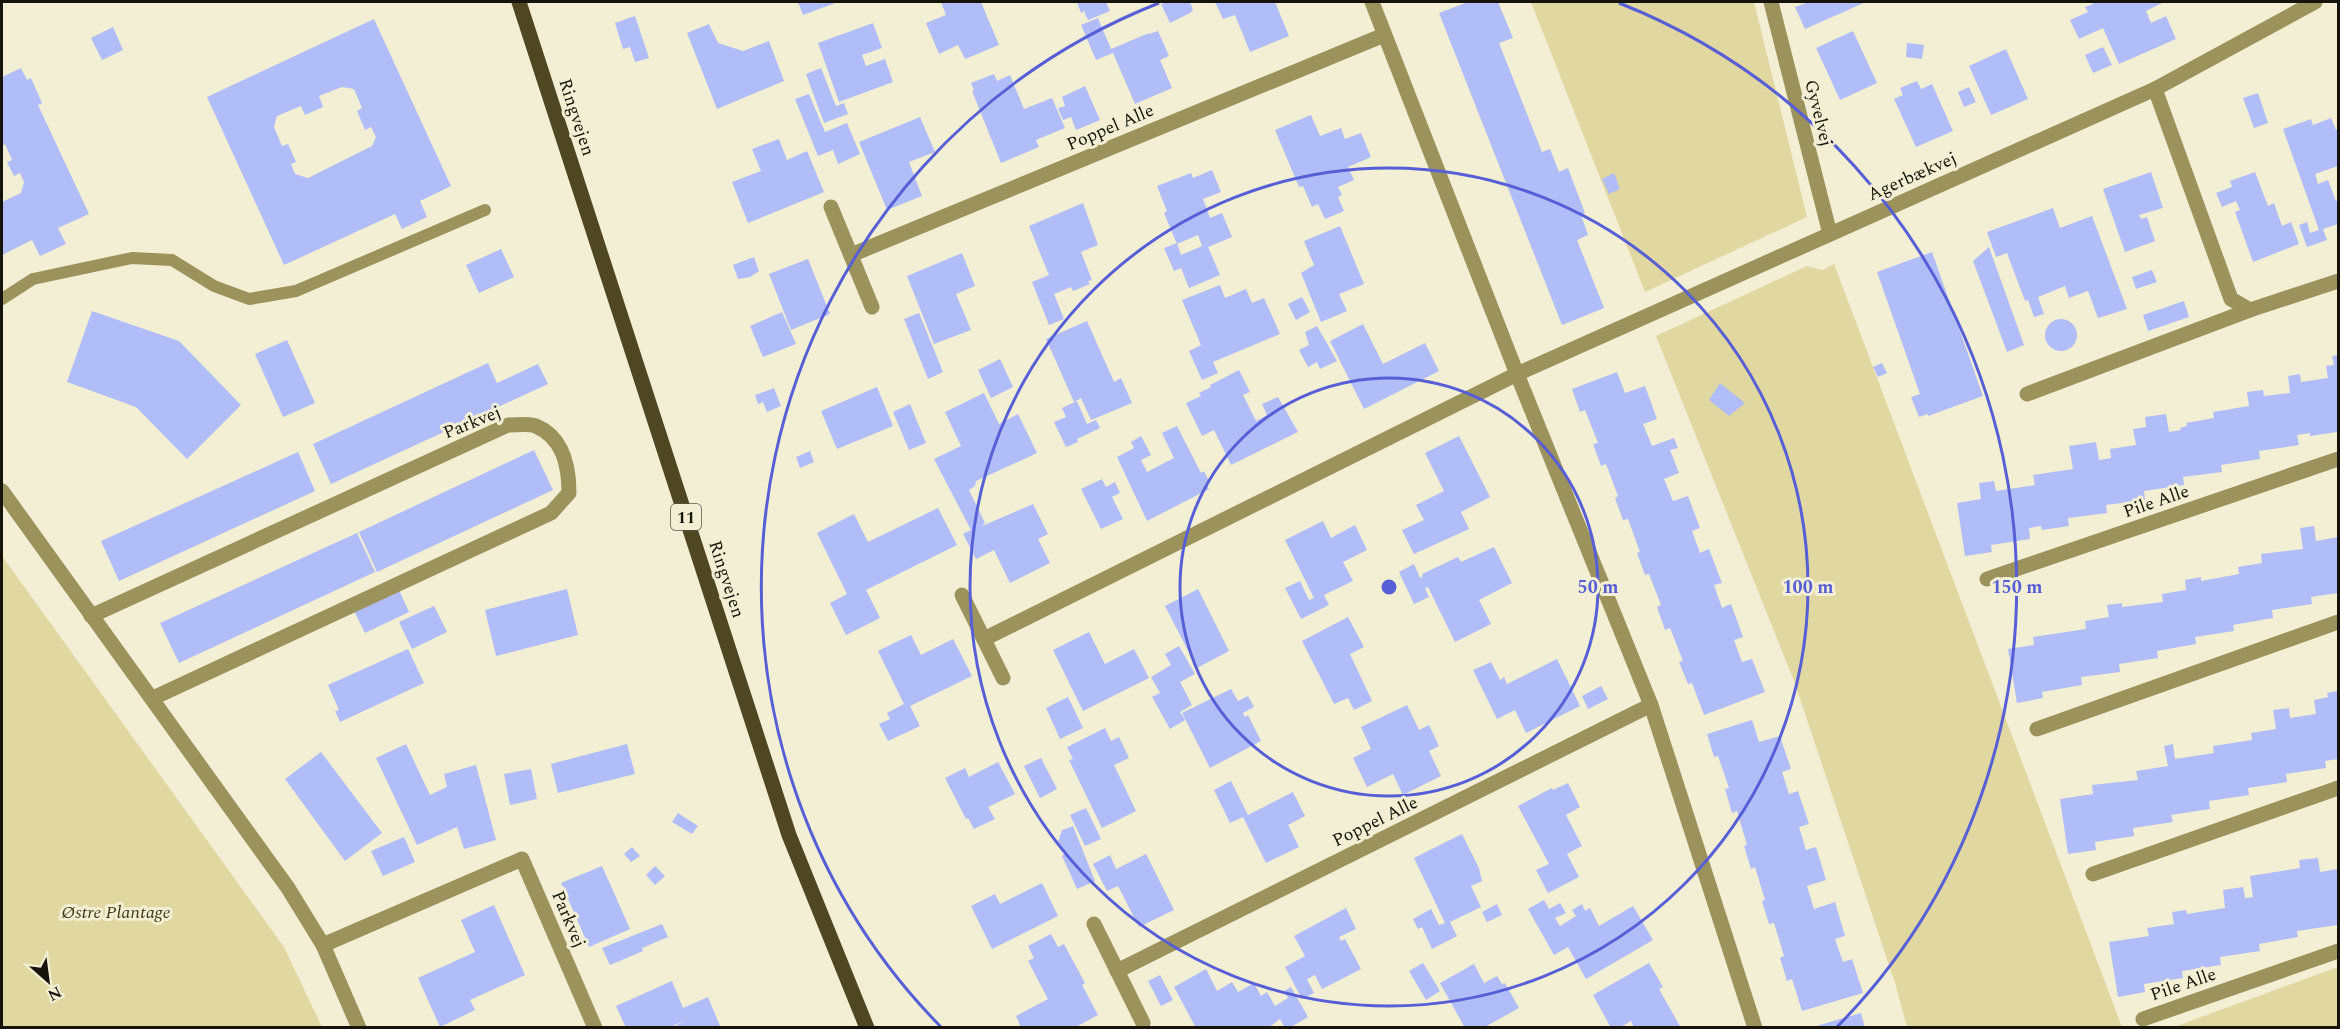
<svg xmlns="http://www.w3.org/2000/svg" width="2340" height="1029" font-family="Spectral,serif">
<rect width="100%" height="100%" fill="#f3efd4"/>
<g fill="#e1d7a0">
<path d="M1531,2H1754L1807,217L1645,292Z"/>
<path d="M1834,264L2122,1027H1907L1895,983L1794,681L1656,336L1807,266L1822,270Z"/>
<path d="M2,556L284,947L322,1027H2Z"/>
<path d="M2338,967V1027H2174Z"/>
</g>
<g fill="#b1bdf8" fill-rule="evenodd">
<path d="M798,2H838L803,15Z"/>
<path d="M941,2H981L999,45L965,59L958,45L939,54L926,23L946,15Z"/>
<path d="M1077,2H1106L1110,11L1088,20L1084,11L1081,13Z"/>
<path d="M1168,2H1190L1193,10L1190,13L1170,23L1161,4Z"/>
<path d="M1215,2H1275L1289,36L1250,52L1235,15L1223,19Z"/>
<path d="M1468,2H1498L1513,38L1499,43L1542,152L1550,149L1559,172L1568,168L1585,213L1581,215L1588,235L1577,240L1604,308L1562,325L1439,13Z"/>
<path d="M1809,2H1866L1805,29L1795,7Z"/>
<path d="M2092,2H2161L2162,3L2146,11L2151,23L2166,16L2176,39L2119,64L2103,28L2079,39L2070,20L2088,12L2085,7L2093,4Z"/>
<path d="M635,16L649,58L635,62L630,47L623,49L615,23Z"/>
<path d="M1098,18L1111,49L1149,33V34L1158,31L1169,56L1160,60L1172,88L1135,104L1113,53L1096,60L1081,25Z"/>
<path d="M374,19L451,186L420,201L427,217L402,229L395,214L284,265L207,97ZM342,87L354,89L362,108L357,111L365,130L371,127L376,137L372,146L308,178L295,174L291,164L296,162L288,144L282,146L274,127L277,116L301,106L305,115L323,107L319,96Z"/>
<path d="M873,23L882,48L862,55L866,66L885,59L893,82L839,102L818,43Z"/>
<path d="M709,24L718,43L743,51L769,41L784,81L717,109L687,33Z"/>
<path d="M113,27L123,50L102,60L91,38Z"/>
<path d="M1853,31L1877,83L1840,100L1816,48Z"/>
<path d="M1907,43L1924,45L1922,59L1906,57Z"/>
<path d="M2103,47L2112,65L2093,73L2085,55Z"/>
<path d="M2006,49L2028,99L1991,115L1969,66Z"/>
<path d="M21,68L27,80L31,78L42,103L38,105L89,214L58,228L66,244L40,256L32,240L2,255V202L21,193L24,182L20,173L14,176L7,162L12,160L5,144L2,146V77Z"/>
<path d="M821,68L836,106L844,103L848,114L824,123L806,74Z"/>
<path d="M994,74L997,81L1010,75L1024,109L1052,98L1065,128L1036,140L1039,147L1001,163L972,91L974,90L971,83Z"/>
<path d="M1917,81L1921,89L1932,84L1953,131L1916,147L1894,99L1903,95L1900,88Z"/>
<path d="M1085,86L1100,120L1076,130L1071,117L1063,120L1058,108L1065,106L1062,97Z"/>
<path d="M1969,87L1976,102L1964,107L1958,92Z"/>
<path d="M2258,93L2268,123L2254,128L2243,98Z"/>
<path d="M809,94L825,132L847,123L860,154L838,164L833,150L818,156L795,99Z"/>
<path d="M1311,115L1320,136L1341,128L1345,139L1361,133L1371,157L1348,167L1354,180L1338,187L1342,195L1338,197L1344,211L1325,219L1318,204L1312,207L1303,186L1299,187L1275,130Z"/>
<path d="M920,117L935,152L909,162L922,196L887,210L859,142Z"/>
<path d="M2331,118L2336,130L2338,129V166L2315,174L2318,184L2328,180L2336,201L2338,200V224L2323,229L2327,240L2307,247L2299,225L2307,222L2310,233L2319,230L2283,129L2311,119L2313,125Z"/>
<path d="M779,139L787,160L807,151L824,192L748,223L732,182L761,171L752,149Z"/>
<path d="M1212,170L1221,192L1203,199L1210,218L1222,213L1232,237L1208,247L1220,275L1189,288L1181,268L1174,271L1164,248L1177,243L1181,255L1202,246L1198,235L1177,244L1164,213L1167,211L1157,186L1191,173L1193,178Z"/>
<path d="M2151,172L2163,208L2139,215L2141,219L2147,217L2155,241L2125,252L2103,189Z"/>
<path d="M2255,172L2268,206L2274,203L2282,226L2291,222L2299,244L2253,262L2235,212L2240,210L2236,201L2222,207L2216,193L2232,187L2230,181Z"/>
<path d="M1614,173L1620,189L1609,194L1602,179Z"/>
<path d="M1083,203L1098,245L1081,252L1092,280L1088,281L1090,284L1073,291L1071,287L1054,294L1064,319L1049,325L1032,282L1049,275L1029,226Z"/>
<path d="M2053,208L2060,228L2092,216L2127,309L2098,318L2088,291L2069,298L2065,286L2038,297L2044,314L2034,317L2028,300L2025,301L2007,253L1996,257L1987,232Z"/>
<path d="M1340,226L1364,284L1339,294L1347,311L1321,322L1301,273L1314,265L1304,241Z"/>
<path d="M1989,247L2024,345L2007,352L1973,261Z"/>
<path d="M501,249L514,277L479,293L466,265Z"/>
<path d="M1932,252L1983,396L1928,416V414L1919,417L1911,397L1920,394L1877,272Z"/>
<path d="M962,253L975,286L956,294L971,330L934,344L907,276Z"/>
<path d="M754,257L759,271L750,277L738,279L733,265Z"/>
<path d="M808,259L830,314L791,330L769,274Z"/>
<path d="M2152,270L2157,282L2136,289L2132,277Z"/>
<path d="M1220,285L1225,298L1246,289L1252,303L1264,298L1280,334L1213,362L1218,373L1202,380L1189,351L1201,345L1182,300Z"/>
<path d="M1302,297L1310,312L1296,320L1288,304Z"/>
<path d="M2184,301L2189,317L2148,331L2143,315Z"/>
<path d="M92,311L179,341L241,405L187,459L136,407L67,382Z"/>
<path d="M782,312L796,344L763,357L750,326Z"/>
<path d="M919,313L943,372L928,379L904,319Z"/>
<circle cx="2061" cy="335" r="16"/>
<path d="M1087,321L1114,382L1121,378L1132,403L1091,420L1081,398L1074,402L1046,339Z"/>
<path d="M1363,324L1383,364L1425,343L1439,371L1364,409L1330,341Z"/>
<path d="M1317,326L1337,361L1320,369L1317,362L1308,367L1299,350L1309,345L1305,332Z"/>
<path d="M287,340L315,403L283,417L255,354Z"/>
<path d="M2338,355L2337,432L2310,436V433L2297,435L2299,445L2259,451L2260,459L2221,465L2222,472L2183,477L2184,485L2144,491L2145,500L2106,505L2107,513L2068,518L2069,526L2042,530L2041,526L2029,528L2030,539L1991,545L1992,552L1965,556L1957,503L1981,499L1979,483L1994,481L1996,491L2035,485L2033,475L2073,469L2069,446L2096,442L2099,460L2111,458L2110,449L2136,445L2133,429L2146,427L2145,417L2166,414L2169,432L2181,430L2180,428L2187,426L2186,423L2214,418L2213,412L2249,406L2247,392L2263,390L2264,396L2290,393L2288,376L2300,374L2301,382L2328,378L2326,366L2334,365L2332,356Z"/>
<path d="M1000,359L1013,387L991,398L978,370Z"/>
<path d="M488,363L497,383L538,364L548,384L331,484L313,444Z"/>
<path d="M1882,363L1887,373L1878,377L1873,367Z"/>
<path d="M1239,370L1250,392L1243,395L1256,421L1267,415L1262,404L1278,397L1298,432L1231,465L1214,430L1202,436L1186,403L1201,396L1199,393L1211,387L1210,385Z"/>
<path d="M1617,372L1625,393L1645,386L1657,419L1643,424L1652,446L1674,438L1678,448L1670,450L1679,473L1664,479L1673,501L1688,496L1700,528L1692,531L1700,553L1709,549L1722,583L1714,585L1722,608L1731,604L1743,637L1734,640L1742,662L1752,659L1765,692L1704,715L1692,683L1688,684L1679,662L1683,661L1670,628L1665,630L1657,607L1661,605L1649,574L1645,575L1637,553L1640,552L1628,519L1623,520L1615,498L1618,496L1606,464L1601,466L1593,444L1598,443L1585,410L1580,412L1572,389Z"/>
<path d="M1720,383L1745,403L1729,416L1709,400Z"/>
<path d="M877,387L893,426L837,449L821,411Z"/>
<path d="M774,388L781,406L767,412L763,402L758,404L755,395Z"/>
<path d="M984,393L999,424L1018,414L1037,453L976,481L975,486L969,490L985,523L982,526L1033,504L1048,534L1038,539L1050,563L1010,583L994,550L976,559L963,534L971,530L934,459L961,446L945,412Z"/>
<path d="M1077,401L1087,424L1096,420L1100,428L1077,439L1078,442L1066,447L1054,422L1066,417L1062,408Z"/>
<path d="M910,404L926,443L909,450L893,412Z"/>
<path d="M1177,426L1201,473L1204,471L1210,483L1206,484L1209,489L1147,521L1117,457L1134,448L1131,442L1141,436L1151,455L1141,460L1147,472L1174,458L1162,433Z"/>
<path d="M1459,436L1490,497L1461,512L1469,529L1414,554L1402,530L1424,520L1416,505L1444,491L1425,453Z"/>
<path d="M534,450L553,490L377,572L359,532Z"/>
<path d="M810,451L814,462L800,468L796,457Z"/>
<path d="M298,452L315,491L119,581L101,541Z"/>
<path d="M1102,479L1106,487L1115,482L1120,493L1112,497L1123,519L1101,529L1081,489Z"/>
<path d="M938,508L957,545L866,590L880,618L846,635L830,603L847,594L817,533L854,514L868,542Z"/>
<path d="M1323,521L1331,538L1355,525L1367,550L1343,562L1353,581L1324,595L1329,605L1301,619L1285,588L1300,581L1309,600L1314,598L1285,540Z"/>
<path d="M2314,526L2316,541L2338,537V593L2311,597L2312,604L2272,610L2273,618L2233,625L2234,631L2195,637L2196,644L2157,651L2158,658L2119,664L2120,672L2081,677L2082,685L2042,692L2043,698L2017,703L2008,649L2034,645L2033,637L2086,629L2085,621L2109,617L2107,605L2122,603V607L2163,602L2162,594L2186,590L2185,580L2201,577V581L2239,574L2238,567L2262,563L2261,554L2303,549L2300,528Z"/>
<path d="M357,533L375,572L179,663L160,623Z"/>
<path d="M1494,547L1512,583L1479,600L1491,624L1455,642L1428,587L1425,588L1429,597L1414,604L1399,572L1414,564L1420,578L1423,576L1422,574L1458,557L1461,562Z"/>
<path d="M567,589L578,635L496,656L485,610Z"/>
<path d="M1198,589L1229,651L1197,668L1165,606Z"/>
<path d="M399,590L409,612L365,633L354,611Z"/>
<path d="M434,606L447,632L412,649L399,622Z"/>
<path d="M1348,617L1364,647L1350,654L1372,701L1354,710L1348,698L1334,704L1302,641Z"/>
<path d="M1089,632L1105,664L1134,649L1149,678L1083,711L1053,650Z"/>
<path d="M911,635L921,655L953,639L972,676L910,706L920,726L888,741L879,724L890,719L887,713L904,704L878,651Z"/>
<path d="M1179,646L1195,674L1180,682L1192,705L1180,712L1185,720L1170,729L1152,697L1160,693L1151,677L1171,665L1165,654Z"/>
<path d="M408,649L424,683L340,722L335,711L339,710L328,685Z"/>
<path d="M1557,659L1580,706L1526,733L1515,710L1497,719L1473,670L1491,662L1500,680L1504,677L1507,684Z"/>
<path d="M1601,686L1608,699L1588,709L1582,696Z"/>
<path d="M1231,689L1238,701L1248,696L1254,707L1243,713L1245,717L1248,715L1261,741L1210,768L1182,713Z"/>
<path d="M2338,691V759L2325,761L2326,768L2286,774L2287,782L2248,788L2249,795L2209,801L2210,809L2171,815L2173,822L2133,828L2134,836L2095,842L2096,850L2068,854L2060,799L2093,794L2092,785L2138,780L2136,771L2168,766L2164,746L2173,744L2175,759L2214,753L2213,746L2252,740L2251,733L2276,729L2273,710L2289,708L2290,718L2316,714L2314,700L2328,697L2327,693Z"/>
<path d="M1068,697L1083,728L1060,739L1046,708Z"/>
<path d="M1407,705L1419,730L1429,725L1439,746L1429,751L1441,776L1403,795L1393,774L1367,787L1353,758L1371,749L1361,727Z"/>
<path d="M1752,720L1759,742L1780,736L1791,769L1782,772L1789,794L1798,791L1809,824L1799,827L1806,850L1816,847L1826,880L1807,886L1814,909L1835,902L1845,936L1835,939L1843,962L1852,959L1863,993L1802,1011L1792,979L1787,981L1780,958L1784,956L1774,923L1769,924L1762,901L1765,900L1755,867L1751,869L1744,846L1747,845L1737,811L1732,813L1725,789L1729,788L1718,756L1714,757L1707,734Z"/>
<path d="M1105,728L1111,741L1119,737L1129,758L1114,765L1136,811L1102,828L1069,760L1073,759L1067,747Z"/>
<path d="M406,744L430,795L447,787L444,774L476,765L496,840L464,849L457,827L417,845L376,758Z"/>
<path d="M627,744L635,774L558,793L551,764Z"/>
<path d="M321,752L382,833L345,861L285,779Z"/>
<path d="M1041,758L1057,789L1040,798L1024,766Z"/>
<path d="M998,762L1015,794L988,807L995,819L974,829L968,818L966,819L945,778L965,768L969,777Z"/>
<path d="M531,769L537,799L510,805L504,774Z"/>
<path d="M1231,781L1248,815L1293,792L1305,816L1288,825L1299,847L1266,863L1243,817L1230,823L1214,790Z"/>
<path d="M1568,783L1580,807L1566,815L1582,846L1567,854L1579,877L1548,893L1536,870L1549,864L1518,806L1552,788L1553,790Z"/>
<path d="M1086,808L1101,839L1085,846L1070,815Z"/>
<path d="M678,813L698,826L692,834L672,822Z"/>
<path d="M1073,826L1095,881L1077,889L1062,856L1064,854L1058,842L1062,830Z"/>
<path d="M1462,834L1479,868L1482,881L1471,886L1481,907L1450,922L1457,936L1432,949L1422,927L1418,929L1413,919L1431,909L1439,925L1445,923L1414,858Z"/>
<path d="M404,837L415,862L383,876L371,851Z"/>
<path d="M632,847L640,856L631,862L624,854Z"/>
<path d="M1146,854L1174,910L1139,927L1118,886L1107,891L1093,864L1110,855L1116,869Z"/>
<path d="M2318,858L2320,872L2338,869L2337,925L2297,931L2298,937L2259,944L2260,951L2220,957L2221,965L2182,971L2183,978L2144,984L2145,992L2118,997L2109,942L2149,936L2147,928L2174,924L2172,912L2186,910L2187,914L2225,908L2223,890L2243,887L2245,898L2253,897L2250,876L2300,868L2299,860Z"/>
<path d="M602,866L630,929L589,947L561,883Z"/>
<path d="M655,866L665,876L655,885L646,875Z"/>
<path d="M1042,883L1058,916L992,949L971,906L995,894L1000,904Z"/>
<path d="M1544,900L1549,909L1560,903L1566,913L1555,918L1560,926L1576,916L1572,910L1582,904L1585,911L1590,908L1599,926L1633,906L1653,940L1586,979L1568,947L1554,955L1528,909Z"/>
<path d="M1497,904L1502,915L1487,922L1482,912Z"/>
<path d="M494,905L525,975L470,1000L475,1010L440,1027L418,978L475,952L461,920Z"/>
<path d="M1346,908L1356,929L1339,937L1341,941L1345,939L1361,969L1322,989L1315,975L1307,979L1314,993L1302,999L1285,967L1305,956L1294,936Z"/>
<path d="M662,924L668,937L642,948L643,951L610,965L602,948Z"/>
<path d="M1051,934L1058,947L1064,944L1085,983L1082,985L1098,1015L1074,1028H1016L1020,1025L1016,1016L1048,999L1028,961L1034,958L1028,946Z"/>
<path d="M1423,963L1440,991L1426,1000L1409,971Z"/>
<path d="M1649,963L1663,987L1659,989L1681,1028H1634L1631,1021L1619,1028H1611L1593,995Z"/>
<path d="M1474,964L1484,983L1497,976L1502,984L1505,983L1519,1008L1483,1028H1465L1440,983Z"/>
<path d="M1206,969L1217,991L1232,982L1238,992L1254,983L1261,996L1267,992L1275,1006L1288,998L1284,991L1291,987L1308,1017L1289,1028H1285L1280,1019L1268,1028H1196L1174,987Z"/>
<path d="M1160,975L1173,1000L1161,1006L1148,981Z"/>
<path d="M672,981L683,1008L708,997L720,1026L716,1028H672L686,1020L669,1028H626L616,1006Z"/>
<path d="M1861,1013L1865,1028H1813V1027Z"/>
</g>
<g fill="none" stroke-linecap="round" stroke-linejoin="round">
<path stroke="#9c925c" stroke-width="12" d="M2,299L33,279L132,258L172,260L214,286L249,299L296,291L485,210"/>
<g stroke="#9c925c" stroke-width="15">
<path d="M1372,2L1517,374L1651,705L1755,1028"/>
<path d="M1771,2L1830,234"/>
<path d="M2155,89L2231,299L2250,310L2338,281"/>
<path d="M831,207L872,307"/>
<path d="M851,255L1384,35"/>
<path d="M2027,394L2250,310"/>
<path d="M2,491L288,888L323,945L359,1028"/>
<path d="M1987,579L2338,459"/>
<path d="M962,595L1003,678"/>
<path d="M91,616L508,425C517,425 529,423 536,426C564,438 569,467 569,493L551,513L153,698"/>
<path d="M984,639L1517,374L2155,89L2315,2"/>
<path d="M2037,729L2338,622"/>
<path d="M2093,874L2338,788"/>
<path d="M1094,924L1143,1023"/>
<path d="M323,945L522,859L595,1028"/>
<path d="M1117,971L1651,705"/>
<path d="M2143,1019L2338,951"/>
</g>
<path stroke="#4e4722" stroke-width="15" d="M519,2L789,835L867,1028"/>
</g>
<g fill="none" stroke="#565fd6" stroke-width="3">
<circle cx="1389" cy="587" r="209"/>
<circle cx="1389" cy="587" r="419"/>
<path d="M941 1027A628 628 0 0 1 1159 3M1619 3A628 628 0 0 1 1837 1027"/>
</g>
<g text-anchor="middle" stroke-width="6" stroke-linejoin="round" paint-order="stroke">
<rect fill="#f3efd4" stroke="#585547" stroke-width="1.5" x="671" y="504" width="30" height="26" rx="4.5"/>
<g font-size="16" font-weight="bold" fill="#15130a">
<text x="686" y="523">11</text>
</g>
<g font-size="18" fill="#15130a" stroke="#f3efd4">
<text transform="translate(1819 113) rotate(76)" y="6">Gyvelvej</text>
<text transform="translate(577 117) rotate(72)" y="6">Ringvejen</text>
<text transform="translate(1110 127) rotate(-23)" y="6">Poppel Alle</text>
<text transform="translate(1912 176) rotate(-24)" y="6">Agerbækvej</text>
<text transform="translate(472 422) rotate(-22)" y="6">Parkvej</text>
<text transform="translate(2156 501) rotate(-19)" y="6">Pile Alle</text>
<text transform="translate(727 579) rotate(72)" y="6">Ringvejen</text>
<text transform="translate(1375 821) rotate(-26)" y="6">Poppel Alle</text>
<text transform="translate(569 919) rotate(67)" y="6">Parkvej</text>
<text transform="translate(2183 984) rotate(-19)" y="6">Pile Alle</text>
</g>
<g font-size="18" font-style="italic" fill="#3f3814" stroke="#f3efd4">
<text x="116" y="918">Østre Plantage</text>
</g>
</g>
<circle cx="1389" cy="587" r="9" fill="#565fd6" stroke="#f3efd4" stroke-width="3"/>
<g font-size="18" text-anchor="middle" font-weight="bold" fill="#565fd6" stroke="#f3efd4" stroke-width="6" stroke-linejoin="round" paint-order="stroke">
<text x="1598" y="593">50 m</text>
<text x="1808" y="593">100 m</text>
<text x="2017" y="593">150 m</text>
</g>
<rect width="2340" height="1029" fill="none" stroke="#15130a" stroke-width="6"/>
<g transform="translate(48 981) rotate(152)" stroke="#f3efd4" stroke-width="4.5" paint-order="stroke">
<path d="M0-4.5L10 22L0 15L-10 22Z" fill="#15130a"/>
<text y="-9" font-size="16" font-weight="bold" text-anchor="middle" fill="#15130a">N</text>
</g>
</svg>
